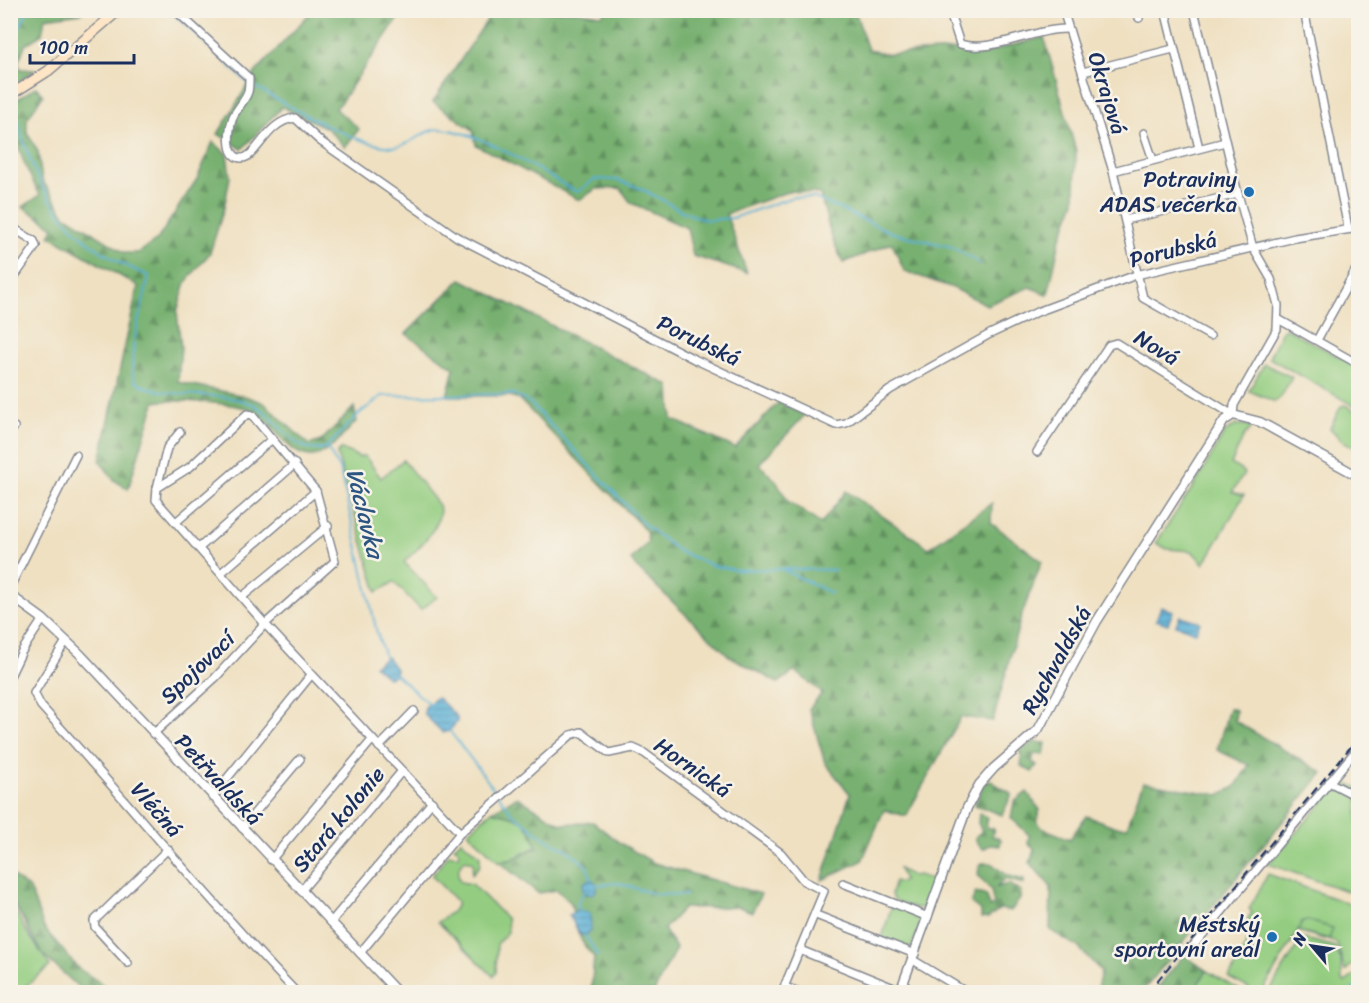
<svg xmlns="http://www.w3.org/2000/svg" width="1369" height="1003" font-family="Sriracha,sans-serif">
<defs>
<pattern id="forest-firs" width="22" height="20" patternUnits="userSpaceOnUse" patternTransform="scale(1.5)"><rect width="22" height="20" fill="#77b06f"/><path d="M5 1l3.5 6h-7zM16 11l3.5 6h-7z" fill="#61905e"/></pattern>
<pattern id="park-crowns" width="20" height="18" patternUnits="userSpaceOnUse" patternTransform="scale(1.5)"><rect width="20" height="18" fill="#94cd81"/><path d="M2 6a3 3 0 1 1 6 0M12 15a3 3 0 1 1 6 0" fill="none" stroke="#7fb072"/></pattern>
<pattern id="water-rules" width="6" height="5" patternUnits="userSpaceOnUse" patternTransform="scale(1.5)"><rect width="6" height="5" fill="#58afd5"/><path d="M0 2.5h6" fill="none" stroke="#488fb0"/></pattern>
</defs>
<rect width="100%" height="100%" fill="#f7f3e8"/>
<filter id="ink" filterUnits="userSpaceOnUse"><feTurbulence type="fractalNoise" baseFrequency=".0167" numOctaves="2"/><feDisplacementMap in="SourceGraphic" scale="12" xChannelSelector="R" yChannelSelector="G"/><feConvolveMatrix kernelMatrix="1 2 1 2 8 2 1 2 1" color-interpolation-filters="sRGB"/></filter>
<filter id="wash" filterUnits="userSpaceOnUse"><feTurbulence type="fractalNoise" baseFrequency=".008" numOctaves="4" result="noise"/><feDisplacementMap in="SourceGraphic" scale="24" xChannelSelector="R" yChannelSelector="G"/><feGaussianBlur stdDeviation="1.35" result="paint"/><feColorMatrix in="noise" values="0 0 0 0 0 0 0 0 0 0 0 0 0 0 0 0 0 1.4 0 .05"/><feComposite in="paint" operator="in"/></filter>
<g filter="url(#wash)">
<rect width="100%" height="100%" fill="#efe0c1"/>
<g fill="#94cd81" stroke="#587e70" stroke-width="1.5">
<path d="M1285,328L1358,367V408L1269,358L1281,332Z"/>
<path d="M1264,364L1292,377L1281,397L1275,402L1249,391Z"/>
<path d="M1345,405L1358,413V449L1342,441L1330,428L1341,406Z"/>
<path d="M1236,425H1254L1244,436L1231,464L1245,473L1232,492L1244,495L1204,564L1192,551L1167,549L1156,543L1200,476L1224,433Z"/>
<path d="M342,449L359,457L365,456L381,478L403,460L439,505C445,524 417,550 404,562L437,597L421,610L394,582L377,592L337,454Z"/>
<path d="M1346,784L1358,787V895L1268,864L1333,791Z"/>
<path d="M492,811C520,819 525,814 537,846L511,860L498,861L468,832Z"/>
<path d="M461,840L480,856V865L472,874L473,862L465,860C458,865 456,876 461,882L472,884L507,919L508,932L497,944L496,973L493,976L438,922L453,911L458,903L432,876L449,854L458,856L459,850L454,847Z"/>
<path d="M899,869L912,876L918,875L935,881L923,908H914L894,900L891,894L895,881L900,883L904,880Z"/>
<path d="M1268,874L1358,907V959L1345,971L1337,943L1298,931L1262,992H1256L1229,978L1254,929L1245,924L1252,912L1249,909Z"/>
<path d="M10,901L23,926L50,966L19,992H15L11,986Z"/>
<path d="M892,904L920,918V926L911,948L882,938Z"/>
<path d="M1302,938L1335,947L1341,960L1342,980L1345,982L1358,973V992H1269Z"/>
<path d="M1207,971L1243,992H1177L1200,980Z"/>
</g>
<g fill="url(#forest-firs)" stroke="#497066" stroke-width="1.5">
<path d="M11,10H79L82,13L45,18L42,34L25,45L18,63L21,69L35,70L11,87Z"/>
<path d="M312,11H375L380,14L382,11H403L336,109L359,129L345,147L327,128L282,107L242,149L218,134L255,73Z"/>
<path d="M575,11L602,15L606,10L855,11L868,50L888,54L957,50L975,55L1044,37L1076,151L1075,201L1060,240L1048,295L1030,287L987,305L953,288L904,271L892,243L843,263L831,235L820,194L790,191L726,214L747,273L693,256L687,228L631,203L620,188L596,189L579,200L476,145L473,130L433,102L493,11Z"/>
<path d="M36,87L43,95L27,119V132L38,152L42,180L65,215L125,253H138L157,240L197,179L213,142L227,154L230,177L224,208L210,253L186,282L177,312L181,347L178,382L245,396L264,403L309,445L321,441L354,407L357,421C345,432 327,458 310,456C288,455 273,424 256,412C243,403 172,399 155,402L128,489L114,480L100,461L138,286L50,236L54,227L23,207L40,195C25,168 10,134 11,103Z"/>
<path d="M461,279L670,386L672,419L735,448L779,402L805,415L759,464L777,482L788,501L821,524L846,491L929,548L992,503L991,523L1042,561L1021,617L993,721L961,717L906,816L884,810L862,861L822,880L850,794L825,763L809,709L822,693L795,671L778,683L729,656L636,567L631,560L648,542L646,531L519,399L510,396H447L454,368L406,334Z"/>
<path d="M1229,708L1236,710L1235,721L1323,773L1142,992H1096L1101,973L1099,969L1078,947L1050,930L1051,887L1030,863L1034,849L1028,844L1029,835L1011,818L1014,802L1027,792L1040,810L1037,821L1042,828L1070,839L1086,816L1117,827H1127L1143,782L1219,795L1235,787L1249,765L1217,750Z"/>
<path d="M1033,742L1046,743L1044,755L1034,754L1032,762L1037,765L1032,772L1021,766L1022,757L1019,752Z"/>
<path d="M989,780L1012,794L1002,815L975,805L982,786Z"/>
<path d="M517,797L561,824L593,822L620,843L654,863L761,894L752,912L739,907L684,908L664,929L676,948L654,992H591L594,957C578,941 575,926 571,903L557,890L538,893L498,861L511,860L537,847C526,814 519,819 492,811Z"/>
<path d="M979,813L988,818L986,827L994,829L992,836L1001,839L1000,846L990,845L983,849L976,841V836L982,831L978,823Z"/>
<path d="M982,863H991L1006,875L1024,880V884L1005,879L997,887L1008,884L1021,891L1020,899L1011,911L1000,909L988,918H981V911L971,903L976,892L987,896L989,907L994,905L991,890L978,875L979,866Z"/>
<path d="M11,875L30,889L44,928L78,968L114,992H84L42,954L11,898Z"/>
<path d="M1184,955L1207,971L1193,991L1154,992Z"/>
</g>
<path fill="url(#park-crowns)" stroke="#587e70" stroke-width="1.5" d="M1306,920L1333,928L1329,939L1298,931L1301,922Z"/>
<g fill="url(#water-rules)" stroke="#3a6f9a" stroke-width="1.5">
<path d="M1161,607L1173,611L1168,624L1156,620Z"/>
<path d="M1180,616L1200,622L1196,632L1176,625Z"/>
<path d="M387,657L396,669L395,674L389,678L374,665Z"/>
<path d="M437,697L457,717V722L449,731L443,733L424,714L425,707Z"/>
<circle cx="590" cy="887" r="7"/>
<path d="M577,910L590,913L591,930L585,936L580,934L569,915Z"/>
</g>
<g fill="none" stroke-linecap="round" stroke-linejoin="round">
<g stroke="#58afd5" stroke-width="2">
<path d="M169,10L247,82"/>
<path d="M10,46L28,10"/>
<path d="M10,82L11,91"/>
<path d="M252,85C286,104 355,146 394,147C409,147 425,128 440,129C484,132 538,171 577,192L595,179L617,180L642,189L684,212L706,220L733,218L793,197L815,198L893,233L952,247L981,264"/>
<path d="M12,97C32,186 61,241 149,276C144,301 125,360 135,381C165,402 219,389 252,404C278,415 296,461 327,447L340,470L377,633L386,660"/>
<path d="M327,447L360,413L382,396L514,394L530,403L644,524L678,551L714,566L737,570L782,569L831,593"/>
<path d="M784,569L835,570"/>
<path d="M393,672L429,704"/>
<path d="M449,730L512,813L546,839L566,849L587,866L591,879"/>
<path d="M595,885L618,883L655,894L686,895"/>
<path d="M580,912L577,903L585,891"/>
<path d="M585,935L598,956"/>
<path d="M1350,992L1358,986"/>
</g>
</g>
</g>
<g filter="url(#ink)">
<g fill="none" stroke-linecap="round" stroke-linejoin="round">
<g stroke="#858890" stroke-width="10">
<g id="minor">
<path d="M175,10L249,78C249,83 249,88 248,92C245,101 237,108 233,117C229,128 225,157 241,158C256,160 266,121 295,118L320,141L457,237L694,359L836,425L846,423L890,390L990,334L1037,312L1136,275L1295,238L1358,228"/>
<path d="M949,10L960,44C991,54 1034,28 1068,29"/>
<path d="M1063,10L1113,171L1143,298L1210,336"/>
<path d="M1137,10L1139,18"/>
<path d="M1165,10L1199,148"/>
<path d="M1304,10L1348,228"/>
<path d="M1083,72L1173,49"/>
<path d="M1144,133L1153,160"/>
<path d="M1113,171L1225,142"/>
<path d="M1125,220L1238,194"/>
<path d="M10,226L34,241L36,246L10,283"/>
<path d="M1278,319L1358,364"/>
<path d="M1317,340L1358,266"/>
<path d="M10,433L14,427"/>
<path d="M272,439L252,415L247,414L190,467L157,488L156,500L265,624L460,833"/>
<path d="M1037,452L1109,345L1116,343L1233,415L1234,405L1277,329L1278,305L1271,279L1253,248L1238,194L1194,10"/>
<path d="M157,488L167,448L180,432"/>
<path d="M199,548L295,464"/>
<path d="M221,573L316,491"/>
<path d="M10,587L76,455"/>
<path d="M242,597L328,526"/>
<path d="M66,641L34,693L41,706C127,801 208,900 296,992"/>
<path d="M10,676L22,651L43,619"/>
<path d="M153,734L215,678L265,624L335,561L316,491L272,439L176,522"/>
<path d="M379,747L414,711"/>
<path d="M1329,782L1358,797"/>
<path d="M212,797L311,675"/>
<path d="M242,828L300,759"/>
<path d="M271,860L372,740"/>
<path d="M843,883L928,917"/>
<path d="M301,891L402,771"/>
<path d="M816,915L915,954"/>
<path d="M331,922L432,802"/>
<path d="M800,950L901,991"/>
<path d="M1189,951L1358,748"/>
<path d="M360,953L460,833L571,735L581,732L609,753L633,748L644,753L781,853L804,881L824,891L782,992"/>
<path d="M913,960L966,992"/>
<path d="M128,963L95,927L94,921L168,849"/>
<path d="M785,987L799,992"/>
</g>
</g>
<g stroke="#858890" stroke-width="11">
<g id="tertiary">
<path d="M10,595L43,619L80,654L397,992"/>
<path d="M900,992L967,808L979,785L994,768L1038,730L1097,621L1224,421L1233,415L1260,422L1358,476"/>
</g>
</g>
<g stroke="#858890" stroke-width="12">
<path id="secondary" d="M10,95L48,71L119,10"/>
</g>
<use href="#minor" stroke="#fff" stroke-width="7"/>
<use href="#tertiary" stroke="#fff" stroke-width="8"/>
<use href="#secondary" stroke="#fde5c5" stroke-width="9"/>
<path stroke="#1b2f5e" stroke-width="2" stroke-dasharray="9 4.5" stroke-linecap="butt" d="M1148,992L1358,738"/>
</g>
</g>
<g fill="#1f6fb2" stroke="#f7f3e8" stroke-width="2">
<circle cx="1249" cy="192" r="6"/>
<circle cx="1272" cy="937" r="6"/>
</g>
<g text-anchor="middle" stroke-width="5" stroke-linejoin="round" paint-order="stroke">
<g font-size="22" fill="#1b2f5e" stroke="#f7f3e8">
<text transform="translate(1108 93) rotate(73)" y="8">Okrajová</text>
<text transform="translate(1173 249) rotate(-14)" y="8">Porubská</text>
<text transform="translate(699 340) rotate(26)" y="8">Porubská</text>
<text transform="translate(1157 347) rotate(31)" y="8">Nová</text>
<text transform="translate(1056 660) rotate(-61)" y="8">Rychvaldská</text>
<text transform="translate(197 667) rotate(-44)" y="8">Spojovací</text>
<text transform="translate(693 767) rotate(35)" y="8">Hornická</text>
<text transform="translate(219 779) rotate(47)" y="8">Petřvaldská</text>
<text transform="translate(157 809) rotate(49)" y="8">Vléčná</text>
<text transform="translate(338 819) rotate(-50)" y="8">Stará kolonie</text>
</g>
<g font-size="22" fill="#1b2f5e" stroke="#f7f3e8" text-anchor="end">
<text x="1237" y="187">Potraviny<tspan x="1237" dy="25">ADAS večerka</tspan></text>
<text x="1260" y="932">Městský<tspan x="1260" dy="25">sportovní areál</tspan></text>
</g>
<g font-size="24" font-style="italic" fill="#2d5582" stroke="#f7f3e8">
<text transform="translate(365 513) rotate(76)" y="8">Václavka</text>
</g>
</g>
<rect width="1369" height="1003" fill="none" stroke="#f7f3e8" stroke-width="36"/>
<g transform="translate(1312 946) rotate(299)" stroke="#f7f3e8" stroke-width="4.5" paint-order="stroke">
<path d="M0-4.5L10 22L0 15L-10 22Z" fill="#1b2f5e"/>
<text y="-9" font-size="16" font-weight="bold" text-anchor="middle" fill="#1b2f5e">N</text>
</g>
<path d="M30 54v9h104v-9" fill="none" stroke="#1b2f5e" stroke-width="3"/>
<text x="39" y="54" font-size="18" fill="#1b2f5e" stroke="#f7f3e8" stroke-width="4.5" paint-order="stroke">100 m</text>
</svg>
